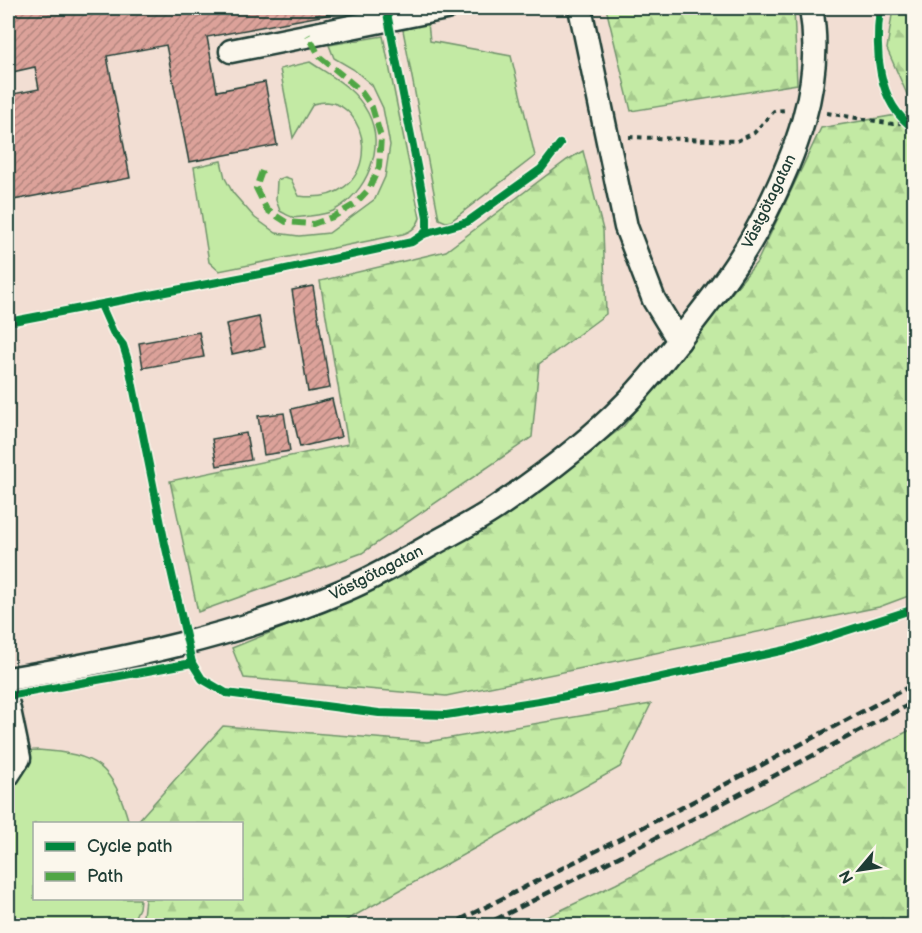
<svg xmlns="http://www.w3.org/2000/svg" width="922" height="933" font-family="'Balsamiq Sans',sans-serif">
<defs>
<pattern id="forest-firs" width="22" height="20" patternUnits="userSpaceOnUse" patternTransform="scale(1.5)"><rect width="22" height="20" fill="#c3eaa4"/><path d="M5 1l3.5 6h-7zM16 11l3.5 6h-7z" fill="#a7ca8e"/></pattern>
<pattern id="building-hatch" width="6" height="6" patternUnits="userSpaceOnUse" patternTransform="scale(1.5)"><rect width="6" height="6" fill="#dca29a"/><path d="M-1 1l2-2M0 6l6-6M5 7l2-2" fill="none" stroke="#b2857e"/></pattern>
</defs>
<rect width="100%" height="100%" fill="#f2ded3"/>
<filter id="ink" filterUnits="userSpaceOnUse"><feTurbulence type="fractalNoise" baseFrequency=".0167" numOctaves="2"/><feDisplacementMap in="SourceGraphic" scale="12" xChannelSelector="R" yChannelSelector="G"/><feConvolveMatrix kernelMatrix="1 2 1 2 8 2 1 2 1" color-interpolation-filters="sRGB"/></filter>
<g filter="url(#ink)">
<g fill="#c3eaa4" stroke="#71946c" stroke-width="1.5">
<path d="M428,23L430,41L511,56L535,156L451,221L446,222L439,219L403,30Z"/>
<path d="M383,36L420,218C417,227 412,231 403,234L219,271L209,262L194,167L221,161L225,178L233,193L255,218L276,233L299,236L329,233L375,199L385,177L390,145L383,108L372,85L353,69L334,58L329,45Z"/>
<path d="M310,62C333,77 355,88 368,113C386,148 367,193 333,211C326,214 318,215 310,216C305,216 297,219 292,217C288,216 284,213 280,211L276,200L277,180L285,177L291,179L299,196C381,207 376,107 327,102C323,102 317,103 313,104L293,138L280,69Z"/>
<path d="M38,750C98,754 113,766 129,823L34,824V898L140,899L139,908L131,925H8V755L17,751Z"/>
</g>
<g fill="url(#forest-firs)" stroke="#71946c" stroke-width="1.5">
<path d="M606,8H794L797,84L631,111Z"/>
<path d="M893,8H914V110L887,49Z"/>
<path d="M914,112V594L879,607L446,696L244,678L232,648L339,605L493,523L623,427L757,262L821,128Z"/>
<path d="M583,151L603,230L606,314L539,364L532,437L362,553L198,612L170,481L348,444L320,281L446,251L567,160Z"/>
<path d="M651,704L620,767L338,925H142L145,899L242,898V824L136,823L223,726L427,742Z"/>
<path d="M914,728V925H530L616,884Z"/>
</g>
<g fill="url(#building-hatch)" stroke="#1f3d34" stroke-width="1.5">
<path d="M8,8H364L207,37L217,91L265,82L277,145L189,162L166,45L107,56L130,178L8,201V95L39,89L35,67L8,73Z"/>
<path d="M313,286L330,388L308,392L292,290Z"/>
<path d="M259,317L265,347L232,354L226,324Z"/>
<path d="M199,332L204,357L143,368L139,343Z"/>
<path d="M332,399L341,437L300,447L291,409Z"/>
<path d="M284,413L290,451L264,455L258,416Z"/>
<path d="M246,433L251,460L217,466L212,439Z"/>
</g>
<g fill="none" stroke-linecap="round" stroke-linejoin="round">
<g stroke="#1f3d34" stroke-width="27">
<g id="minor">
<path d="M580,8L626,227L654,300L679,341"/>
<path d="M231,51L446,8"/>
<path d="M8,679C121,660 238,636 345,590C374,578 403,561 431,545C454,532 479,520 500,505C544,475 588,442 625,404C649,380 670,352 691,325C716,293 740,262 759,226C794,159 825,85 811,8"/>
<path d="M8,705L19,758L8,775"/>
</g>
</g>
<g stroke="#1f3d34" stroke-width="4" stroke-dasharray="4.5 4.5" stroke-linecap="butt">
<path d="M827,113L893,124L900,123L904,120"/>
<path d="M629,137L737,141L754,133L774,111L786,110"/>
</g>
<use href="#minor" stroke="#fbf7ec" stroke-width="22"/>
<g stroke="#1f3d34" stroke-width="4.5" stroke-dasharray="9 4.5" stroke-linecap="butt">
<path d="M448,926L679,809L914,684"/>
<path d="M483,926L685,823L914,702"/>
</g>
<path stroke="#4fa644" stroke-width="6" stroke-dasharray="12 6" stroke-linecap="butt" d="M262,171L256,188L267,210L286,222L313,224L333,217L355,204L369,189L379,167L381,137L372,107L360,90L320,57L308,35"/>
<g stroke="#fbf7ec" stroke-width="11">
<g id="cycleway">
<path d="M386,8L427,217V228L424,234"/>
<path d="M880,8C875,48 876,103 914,128"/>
<path d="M101,305L113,332L123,345L128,361L165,544L192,663L202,679L226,693L379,713L446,715L539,701L625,685L790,649L914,609"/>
<path d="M8,322L281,270L412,242L424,234L467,222L541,169L560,144"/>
<path d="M8,696L192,663"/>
</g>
</g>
<use href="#cycleway" stroke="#00873e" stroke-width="8"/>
</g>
</g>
<g text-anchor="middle" stroke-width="4.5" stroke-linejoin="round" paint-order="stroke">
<g font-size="16" fill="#1f3d34" stroke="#fbf7ec">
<text transform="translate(768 201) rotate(-64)" y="6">Västgötagatan</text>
<text transform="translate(376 572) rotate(-27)" y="6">Västgötagatan</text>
</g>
</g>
<rect width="922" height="933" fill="none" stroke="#fbf7ec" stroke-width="30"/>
<rect x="15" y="15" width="892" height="903" fill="none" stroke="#1f3d34" stroke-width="2" filter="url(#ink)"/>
<rect x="33" y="822" width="210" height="78" fill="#fbf7ec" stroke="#a3ada2" stroke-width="1.5"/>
<rect x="45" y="842" width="30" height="9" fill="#00873e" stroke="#a3ada2" stroke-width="1.5"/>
<text x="87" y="852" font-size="18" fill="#1f3d34">Cycle path</text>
<rect x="45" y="872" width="30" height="9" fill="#4fa644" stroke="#a3ada2" stroke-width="1.5"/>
<text x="87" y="882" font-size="18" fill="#1f3d34">Path</text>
<g transform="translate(859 870) rotate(241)" stroke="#fbf7ec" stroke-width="4.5" paint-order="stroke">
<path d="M0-4.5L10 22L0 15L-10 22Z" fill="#1f3d34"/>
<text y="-9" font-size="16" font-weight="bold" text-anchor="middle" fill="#1f3d34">N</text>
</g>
</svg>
